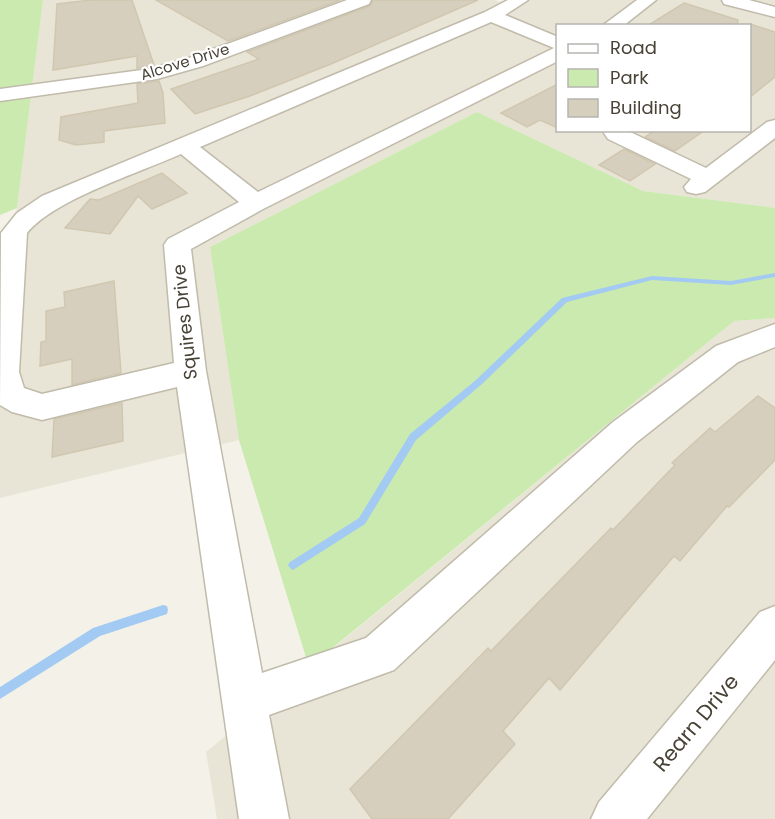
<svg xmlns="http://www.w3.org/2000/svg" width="775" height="819" font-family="Poppins,sans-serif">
<rect width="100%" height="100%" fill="#f4f2e8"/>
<g fill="#e8e4d6" fill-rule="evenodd">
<path d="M43,0H495L504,4L510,0H775V208L643,191L477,112L210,247L239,440L0,498V305L17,208ZM558,26H750V130H558Z"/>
<path d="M775,318V819H217L206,752L734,321Z"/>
</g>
<g fill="#caeaaf">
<path d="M0,0H43L17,208L0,215Z"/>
<path d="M477,112L643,191L775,208V318L734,321L309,667L239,440L210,247Z"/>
</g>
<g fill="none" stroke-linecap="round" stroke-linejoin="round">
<g fill="#a3caf2" fill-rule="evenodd">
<path d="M775,273V277L731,285L652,280L567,302L482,384L416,440L365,524L296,568L293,570L290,568L288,565L290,562L359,518L410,434L476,380L562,298L652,276L731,281Z"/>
<path d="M163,605L167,606L168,610L167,614L100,636L0,699V687L93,628Z"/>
</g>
</g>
<g fill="#d6cfbd" stroke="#d1c7b0" stroke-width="1.5">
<path d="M91,0H132L154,65L137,68V56L53,70L57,4Z"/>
<path d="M156,0H340L228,41Z"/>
<path d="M373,0H478L331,64L250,96L195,114L171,89L259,59L247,52L370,6Z"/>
<path d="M684,3L738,20L737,26H647Z"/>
<path d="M750,24L775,32V77L750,97Z"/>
<path d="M159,81L163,93L165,123L104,131V142L76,145L59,140L61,117L138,103L137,84Z"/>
<path d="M558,84V128L540,120L527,127L501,113Z"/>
<path d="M655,130H705L675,151L645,137Z"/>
<path d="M624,149L655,164L630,181L599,165Z"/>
<path d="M162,173L187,193L152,209L138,196L110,234L65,228L90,199L99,200Z"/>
<path d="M114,281L121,373L72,385V359L40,366L41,342L46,341V311L65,307L64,292Z"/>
<path d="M758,396L775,408V460L729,507L727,506L680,561L674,556L560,690L549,678L503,731L515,744L448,819H372L350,789L488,648L491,651L611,528L613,530L675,465L672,463L710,428L715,432Z"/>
<path d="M122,403L123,441L52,457L54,419Z"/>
</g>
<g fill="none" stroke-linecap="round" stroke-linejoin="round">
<g stroke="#c0bbaa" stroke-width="3">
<g id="minor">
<path d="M347,0H371L369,4L203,66L157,79L0,101V89L149,69L189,58Z"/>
<path d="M508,0H528L505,15L558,37V61L265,208L191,249L206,371L262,673L366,638L613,422L716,346L775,324V347L738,362L637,442L394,670L269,715L289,819H239L177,387L42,420L12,412L0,405L1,233L17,213L42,196L485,12ZM491,22L554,48L258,192L200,147ZM181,154L239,202L168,239L164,245L174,363L42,394L24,388L19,372L27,233C55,199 139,173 181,154Z"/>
<path d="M637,0H656L623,26H602Z"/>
<path d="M722,0H749L775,7V17L724,4Z"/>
<path d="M775,120V138L705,192L696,194L687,192L684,187L691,179L608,139L602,130H626L706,168L767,122Z"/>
<path d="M775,606V660L647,819H591L599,802L760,612Z"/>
</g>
</g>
<use href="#minor" fill="#fff" fill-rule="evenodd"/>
</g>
<g text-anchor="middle" stroke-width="4.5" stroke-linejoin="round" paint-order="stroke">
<g font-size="15" fill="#484336" stroke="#fff">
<text transform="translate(185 62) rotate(-17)" y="5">Alcove Drive</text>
</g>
<g font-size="18" fill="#484336" stroke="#fff">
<text transform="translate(185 322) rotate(-96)" y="6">Squires Drive</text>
</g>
<g font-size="21" fill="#484336" stroke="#fff">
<text transform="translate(696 723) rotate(-50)" y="7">Rearn Drive</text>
</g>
</g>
<rect x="556" y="24" width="195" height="108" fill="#ffffff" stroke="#b6b4af" stroke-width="1.5"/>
<rect x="568" y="44" width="30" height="9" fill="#ffffff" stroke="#b6b4af" stroke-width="1.5"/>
<text x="610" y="54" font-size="18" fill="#484336">Road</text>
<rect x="568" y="69" width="30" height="18" fill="#caeaaf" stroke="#b6b4af" stroke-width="1.5"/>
<text x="610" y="84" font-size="18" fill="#484336">Park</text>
<rect x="568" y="99" width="30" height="18" fill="#d6cfbd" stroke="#b6b4af" stroke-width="1.5"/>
<text x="610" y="114" font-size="18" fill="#484336">Building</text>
</svg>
